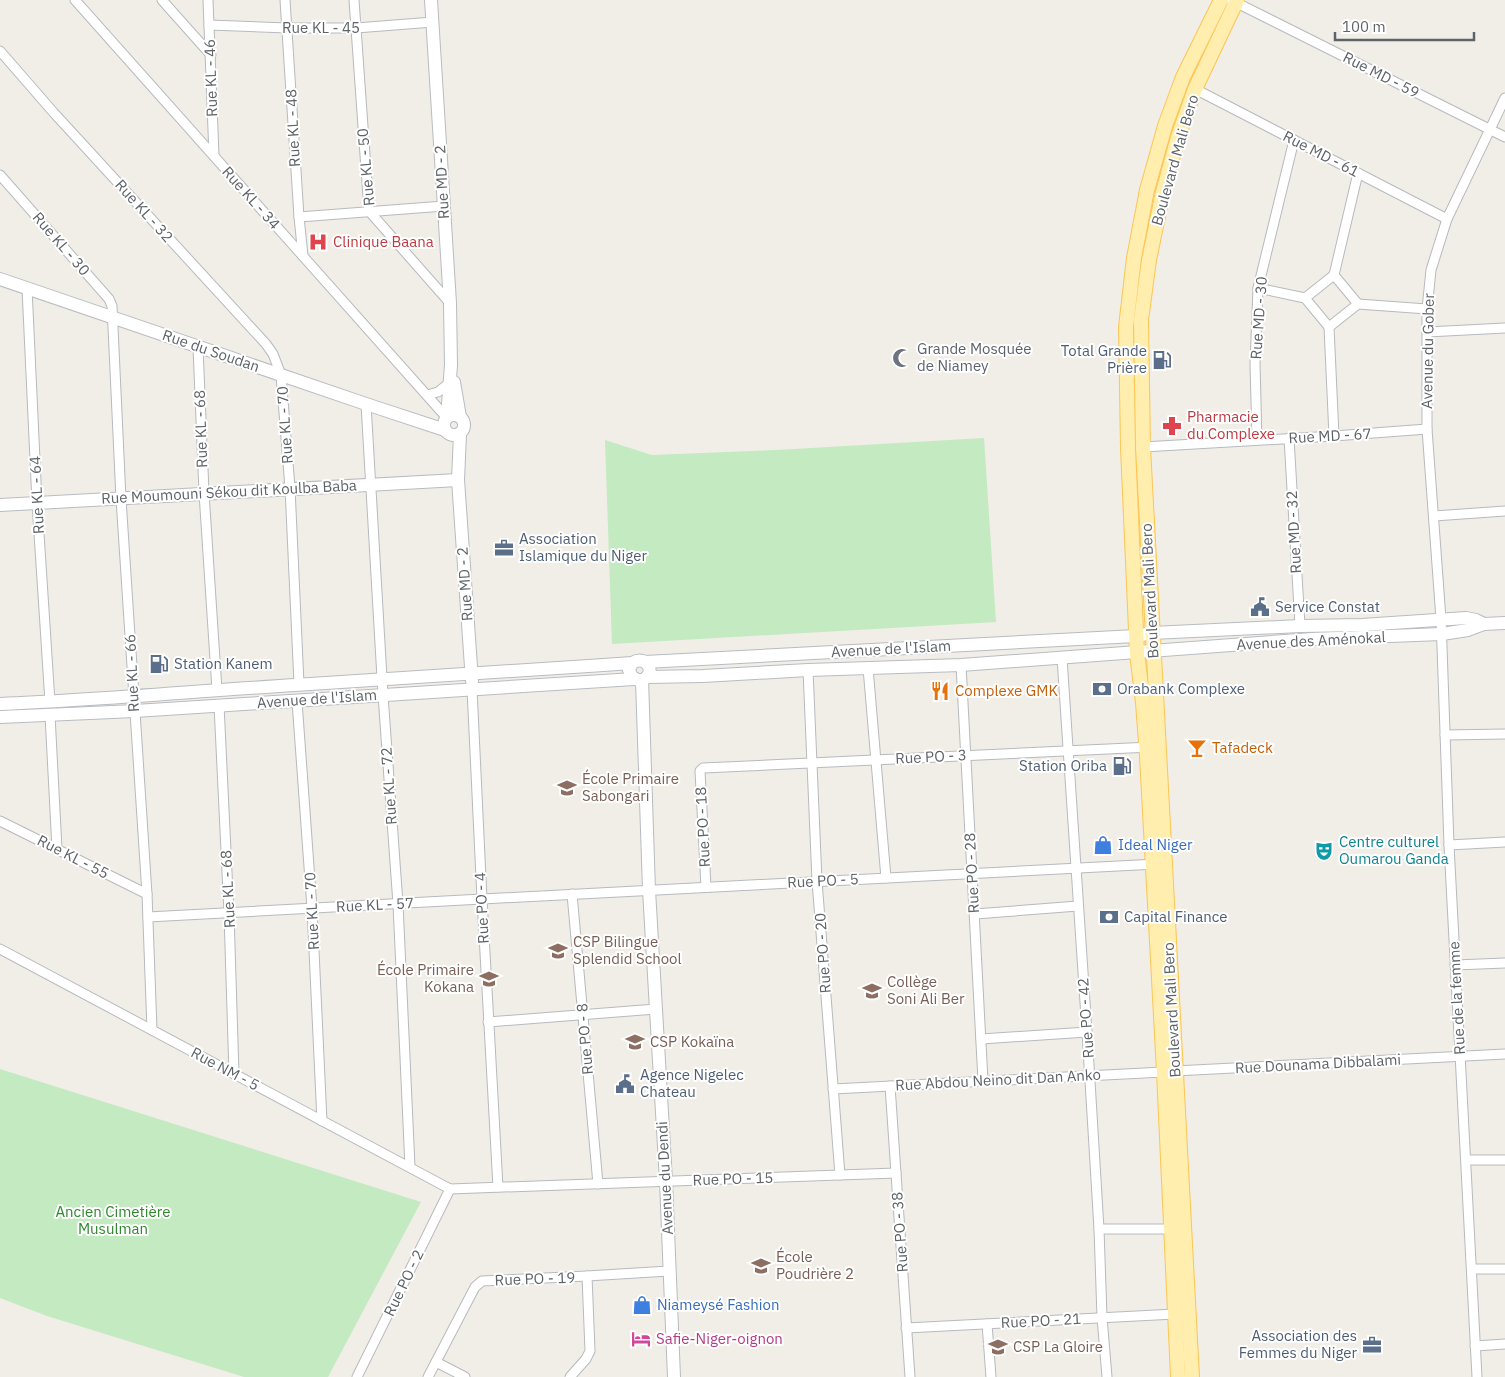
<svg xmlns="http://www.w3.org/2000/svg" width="1505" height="1377" font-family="'IBM Plex Sans',sans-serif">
<rect width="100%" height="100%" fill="#f1eee7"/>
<g fill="#c4eac2">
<path d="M984,438L996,622L612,644L605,440L652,455L776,450Z"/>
<path d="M0,1069L421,1202L328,1377H244L47,1316L0,1298Z"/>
</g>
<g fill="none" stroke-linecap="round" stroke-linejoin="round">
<g stroke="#b7babe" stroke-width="11">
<g id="street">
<path d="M75,0L447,418"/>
<path d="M162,0L211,55"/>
<path d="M208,0L214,156"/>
<path d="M285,0L299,217L303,256"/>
<path d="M354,0L369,211L450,303"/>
<path d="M1231,0L1505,137"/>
<path d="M209,25L287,28H356L433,22"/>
<path d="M0,51L54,113L266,344L273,354L281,375L290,488L299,684"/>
<path d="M1195,89L1447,219"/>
<path d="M0,175L109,299L112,306L121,499L147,894L152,1030"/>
<path d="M299,217L444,206"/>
<path d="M1334,275L1358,173"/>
<path d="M27,288L37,503L50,702"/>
<path d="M1258,288L1305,298L1329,327L1358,304L1427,309"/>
<path d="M1305,298L1334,275L1358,304"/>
<path d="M1329,327L1334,436"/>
<path d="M1427,332L1505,328"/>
<path d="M198,347L204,493L217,690"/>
<path d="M427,395L438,392L448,384"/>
<path d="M366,404L383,695L398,904L410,1167"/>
<path d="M1289,438L1300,626"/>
<path d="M1257,440L1255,364L1258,288L1294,140"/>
<path d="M1143,447L1334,436L1427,429"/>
<path d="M1434,516L1505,511"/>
<path d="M1062,658L1087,1032L1099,1229L1102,1317L1107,1377"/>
<path d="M961,665L983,1081"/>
<path d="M868,668L886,878"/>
<path d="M808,670L817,881L840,1175"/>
<path d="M472,689L482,899L498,1187"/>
<path d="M297,701L312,908L322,1121"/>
<path d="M219,705L229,914L234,1074"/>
<path d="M50,715L57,849"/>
<path d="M1445,735L1505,734"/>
<path d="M0,821L147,894"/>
<path d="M1449,845L1505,842"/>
<path d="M706,887L700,771L703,768L1151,747"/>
<path d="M572,894L598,1184"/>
<path d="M975,914L1078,906"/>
<path d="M148,917L482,899L1157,864"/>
<path d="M0,949L450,1189"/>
<path d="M1455,965L1505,963"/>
<path d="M488,1022L656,1009"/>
<path d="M981,1039L1087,1032"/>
<path d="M1175,1071L1505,1054"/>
<path d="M890,1086L910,1377"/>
<path d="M833,1089L1164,1072"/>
<path d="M1466,1160H1505"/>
<path d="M450,1189L896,1173"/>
<path d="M1099,1229H1171"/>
<path d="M1472,1269H1505"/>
<path d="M987,1324L991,1377"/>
<path d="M906,1328L1175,1314"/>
<path d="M1475,1346L1505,1344"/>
<path d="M436,1362L465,1377"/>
<path d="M357,1377L450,1189"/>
<path d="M428,1377L475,1287L482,1281L587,1276L669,1271"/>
<path d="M570,1377L586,1359L590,1351L587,1276"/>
<path d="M1477,1377L1449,845L1441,619L1427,429V309L1431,270L1447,219L1505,98"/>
</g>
</g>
<g stroke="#b8bcc1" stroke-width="14">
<g id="secondary">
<path d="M431,0L450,303L451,365L447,417"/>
<path d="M0,279L366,404L445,430"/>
<path d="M454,382L460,417"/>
<circle cx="454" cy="425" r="10"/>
<path d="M460,434L458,480L472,681"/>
<path d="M0,505L458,480"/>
<path d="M645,662L1136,636L1152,633L1300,626L1362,625L1466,618L1476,620L1484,624L1505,623"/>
<path d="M647,677L703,676L808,670L961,665L1312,639L1442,634L1468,630L1484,624"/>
<path d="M642,680L649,890L666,1181L674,1377"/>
<path d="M0,704C99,700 197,691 295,685C408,677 520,671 632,663C648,653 658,676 640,681L632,677L629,670L632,663"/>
<path d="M0,717L135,711L634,679"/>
</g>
</g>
<g stroke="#fdc554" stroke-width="16">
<g id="primary">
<path d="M1178,1377L1164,1072L1147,756L1143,703L1137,653L1128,448L1126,327L1134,258L1147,190L1165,126L1183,77L1221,0"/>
<path d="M1192,1377L1143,447L1141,320L1149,260L1163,192L1178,137L1195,89L1237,0"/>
</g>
</g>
<use href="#street" stroke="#fff" stroke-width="9"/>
<use href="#secondary" stroke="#fff" stroke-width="12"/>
<use href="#primary" stroke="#ffeeae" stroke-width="14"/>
</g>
<defs>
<g id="hospital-bare" transform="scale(1.5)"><path d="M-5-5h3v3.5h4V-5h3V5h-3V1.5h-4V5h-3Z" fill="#e0444e" stroke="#fff" stroke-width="2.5" paint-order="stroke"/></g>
<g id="mosque-bare" transform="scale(1.5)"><path d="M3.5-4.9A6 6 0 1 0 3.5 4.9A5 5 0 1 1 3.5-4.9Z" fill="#6b7280" stroke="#fff" stroke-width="2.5" paint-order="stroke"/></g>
<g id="fuel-bare" transform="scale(1.5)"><path d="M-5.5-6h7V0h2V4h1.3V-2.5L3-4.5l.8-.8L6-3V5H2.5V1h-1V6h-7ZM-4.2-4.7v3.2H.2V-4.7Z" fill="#5c6f8a" stroke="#fff" stroke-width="2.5" paint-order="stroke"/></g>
<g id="pharmacy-bare" transform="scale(1.5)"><path d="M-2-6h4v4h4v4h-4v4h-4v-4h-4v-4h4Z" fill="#e0444e" stroke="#fff" stroke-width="2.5" paint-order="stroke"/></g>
<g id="office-bare" transform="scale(1.5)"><path d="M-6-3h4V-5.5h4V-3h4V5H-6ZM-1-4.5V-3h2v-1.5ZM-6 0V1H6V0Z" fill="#5c6f8a" stroke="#fff" stroke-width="2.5" paint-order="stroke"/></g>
<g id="civic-bare" transform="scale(1.5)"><path d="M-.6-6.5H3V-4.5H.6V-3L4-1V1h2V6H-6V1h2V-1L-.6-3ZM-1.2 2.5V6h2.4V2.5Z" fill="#5c6f8a" stroke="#fff" stroke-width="2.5" paint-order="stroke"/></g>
<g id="bank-bare" transform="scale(1.5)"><path d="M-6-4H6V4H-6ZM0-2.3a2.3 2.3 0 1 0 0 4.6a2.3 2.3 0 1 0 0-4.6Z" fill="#5c6f8a" stroke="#fff" stroke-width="2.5" paint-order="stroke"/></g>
<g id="restaurant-bare" transform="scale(1.5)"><path d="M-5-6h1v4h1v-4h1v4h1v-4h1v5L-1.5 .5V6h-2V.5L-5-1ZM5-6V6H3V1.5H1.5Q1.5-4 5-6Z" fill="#e8710a" stroke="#fff" stroke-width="2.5" paint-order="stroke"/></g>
<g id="bar-bare" transform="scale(1.5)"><path d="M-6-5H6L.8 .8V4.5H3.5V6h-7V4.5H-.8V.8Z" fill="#e8710a" stroke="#fff" stroke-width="2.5" paint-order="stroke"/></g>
<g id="school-bare" transform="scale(1.5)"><path d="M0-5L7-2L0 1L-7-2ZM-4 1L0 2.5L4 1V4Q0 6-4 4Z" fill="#8d6e63" stroke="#fff" stroke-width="2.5" paint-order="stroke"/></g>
<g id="shop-bare" transform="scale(1.5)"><path d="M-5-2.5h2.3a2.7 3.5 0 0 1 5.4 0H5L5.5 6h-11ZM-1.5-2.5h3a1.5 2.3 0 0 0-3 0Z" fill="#3f7fe0" stroke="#fff" stroke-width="2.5" paint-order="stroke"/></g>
<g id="theatre-bare" transform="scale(1.5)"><path d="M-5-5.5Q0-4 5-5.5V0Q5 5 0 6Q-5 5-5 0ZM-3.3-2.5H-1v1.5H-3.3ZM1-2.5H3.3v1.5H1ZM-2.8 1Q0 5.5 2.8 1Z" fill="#0f9aa8" stroke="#fff" stroke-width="2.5" paint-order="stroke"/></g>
<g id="hotel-bare" transform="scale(1.5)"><path d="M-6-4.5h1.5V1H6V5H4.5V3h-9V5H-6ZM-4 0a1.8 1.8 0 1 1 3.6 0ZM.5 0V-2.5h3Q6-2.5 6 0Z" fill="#d1479c" stroke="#fff" stroke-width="2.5" paint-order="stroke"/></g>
</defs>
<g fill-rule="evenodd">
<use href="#hospital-bare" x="318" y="242"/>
<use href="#mosque-bare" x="902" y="358"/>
<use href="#fuel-bare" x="1162" y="360"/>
<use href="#pharmacy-bare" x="1172" y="426"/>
<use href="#office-bare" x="504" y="548"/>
<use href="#civic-bare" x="1260" y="607"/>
<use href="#fuel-bare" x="159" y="664"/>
<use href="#bank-bare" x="1102" y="689"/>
<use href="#restaurant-bare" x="940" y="691"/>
<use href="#bar-bare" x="1197" y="748"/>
<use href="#fuel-bare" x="1122" y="766"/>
<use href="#school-bare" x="567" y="788"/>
<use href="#shop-bare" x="1103" y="845"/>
<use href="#theatre-bare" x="1324" y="851"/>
<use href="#bank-bare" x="1109" y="917"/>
<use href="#school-bare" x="558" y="951"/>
<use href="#school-bare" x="489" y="979"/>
<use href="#school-bare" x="872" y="991"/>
<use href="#school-bare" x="635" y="1042"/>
<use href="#civic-bare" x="625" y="1084"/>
<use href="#school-bare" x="761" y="1266"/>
<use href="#shop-bare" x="642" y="1305"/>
<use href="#hotel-bare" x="641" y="1339"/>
<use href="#office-bare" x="1372" y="1345"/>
<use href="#school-bare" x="998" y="1347"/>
</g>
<g text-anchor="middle" stroke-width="4" stroke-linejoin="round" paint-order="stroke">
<g font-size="15" fill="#5e6368" stroke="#fff">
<text x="321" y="33">Rue KL - 45</text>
<text transform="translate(1381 75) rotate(27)" y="5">Rue MD - 59</text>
<text transform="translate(211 78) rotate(-92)" y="5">Rue KL - 46</text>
<text transform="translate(293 128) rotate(-93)" y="5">Rue KL - 48</text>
<text transform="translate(1321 154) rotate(27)" y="5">Rue MD - 61</text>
<text transform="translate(1175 160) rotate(-74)" y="5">Boulevard Mali Bero</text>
<text transform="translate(366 167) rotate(-95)" y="5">Rue KL - 50</text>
<text transform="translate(442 182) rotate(-93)" y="5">Rue MD - 2</text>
<text transform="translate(251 198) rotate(48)" y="5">Rue KL - 34</text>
<text transform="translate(144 211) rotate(48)" y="5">Rue KL - 32</text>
<text transform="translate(61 244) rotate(49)" y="5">Rue KL - 30</text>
<text transform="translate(1259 318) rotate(-86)" y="5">Rue MD - 30</text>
<text transform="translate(211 351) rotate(19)" y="5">Rue du Soudan</text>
<text transform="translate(1428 351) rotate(-89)" y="5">Avenue du Gober</text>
<text transform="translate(285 425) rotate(-94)" y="5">Rue KL - 70</text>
<text transform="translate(201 429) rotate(-92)" y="5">Rue KL - 68</text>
<text transform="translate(1330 436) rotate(-3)" y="5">Rue MD - 67</text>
<text transform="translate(229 492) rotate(-3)" y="5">Rue Moumouni Sékou dit Koulba Baba</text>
<text transform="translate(37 495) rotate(-93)" y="5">Rue KL - 64</text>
<text transform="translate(1294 532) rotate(-93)" y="5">Rue MD - 32</text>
<text transform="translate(465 584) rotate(-94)" y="5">Rue MD - 2</text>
<text transform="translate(1150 591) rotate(-93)" y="5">Boulevard Mali Bero</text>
<text transform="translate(1311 641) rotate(-3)" y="5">Avenue des Aménokal</text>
<text transform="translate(891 649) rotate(-3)" y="5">Avenue de l'Islam</text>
<text transform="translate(132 673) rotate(-93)" y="5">Rue KL - 66</text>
<text transform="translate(317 699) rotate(-4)" y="5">Avenue de l'Islam</text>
<text transform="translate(931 757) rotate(-3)" y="5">Rue PO - 3</text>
<text transform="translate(389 786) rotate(-94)" y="5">Rue KL - 72</text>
<text transform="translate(703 827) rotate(-93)" y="5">Rue PO - 18</text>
<text transform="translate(73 857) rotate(27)" y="5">Rue KL - 55</text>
<text transform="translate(972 873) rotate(-93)" y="5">Rue PO - 28</text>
<text transform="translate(823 881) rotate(-3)" y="5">Rue PO - 5</text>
<text transform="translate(228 889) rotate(-93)" y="5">Rue KL - 68</text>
<text transform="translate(375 905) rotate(-3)" y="5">Rue KL - 57</text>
<text transform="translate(482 908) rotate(-93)" y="5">Rue PO - 4</text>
<text transform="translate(312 911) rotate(-93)" y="5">Rue KL - 70</text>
<text transform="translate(823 953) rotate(-94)" y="5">Rue PO - 20</text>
<text transform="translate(1457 998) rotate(-93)" y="5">Rue de la femme</text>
<text transform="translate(1172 1010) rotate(-93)" y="5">Boulevard Mali Bero</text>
<text transform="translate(1086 1018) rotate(-94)" y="5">Rue PO - 42</text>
<text transform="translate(585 1039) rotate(-95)" y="5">Rue PO - 8</text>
<text transform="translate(1318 1064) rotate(-3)" y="5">Rue Dounama Dibbalami</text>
<text transform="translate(225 1069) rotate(28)" y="5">Rue NM - 5</text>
<text transform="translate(998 1080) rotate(-3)" y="5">Rue Abdou Neino dit Dan Anko</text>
<text transform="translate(665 1178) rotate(-93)" y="5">Avenue du Dendi</text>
<text transform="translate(733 1179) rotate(-2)" y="5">Rue PO - 15</text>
<text transform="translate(900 1232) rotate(-94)" y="5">Rue PO - 38</text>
<text transform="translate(535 1279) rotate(-2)" y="5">Rue PO - 19</text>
<text transform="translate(404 1283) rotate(-64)" y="5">Rue PO - 2</text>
<text transform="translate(1041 1321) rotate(-3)" y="5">Rue PO - 21</text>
</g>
<g font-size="15" fill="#be3a42" stroke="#fff" text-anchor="start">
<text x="333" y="247">Clinique Baana</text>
<text x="1187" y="422">Pharmacie<tspan x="1187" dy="17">du Complexe</tspan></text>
</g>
<g font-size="15" fill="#5b616d" stroke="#fff" text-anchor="start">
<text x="917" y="354">Grande Mosquée<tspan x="917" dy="17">de Niamey</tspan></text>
</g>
<g font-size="15" fill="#4e5e75" stroke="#fff" text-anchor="start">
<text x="1147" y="356" text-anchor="end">Total Grande<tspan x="1147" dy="17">Prière</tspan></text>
<text x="519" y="544">Association<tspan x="519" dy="17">Islamique du Niger</tspan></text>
<text x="1275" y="612">Service Constat</text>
<text x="174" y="669">Station Kanem</text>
<text x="1117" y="694">Orabank Complexe</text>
<text x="1107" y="771" text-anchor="end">Station Oriba</text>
<text x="1124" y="922">Capital Finance</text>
<text x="640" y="1080">Agence Nigelec<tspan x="640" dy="17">Chateau</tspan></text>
<text x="1357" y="1341" text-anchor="end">Association des<tspan x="1357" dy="17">Femmes du Niger</tspan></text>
</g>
<g font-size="15" fill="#c56008" stroke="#fff" text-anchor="start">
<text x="955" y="696">Complexe GMK</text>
<text x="1212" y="753">Tafadeck</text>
</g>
<g font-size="15" fill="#785e54" stroke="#fff" text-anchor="start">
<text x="582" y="784">École Primaire<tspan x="582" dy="17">Sabongari</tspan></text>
<text x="573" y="947">CSP Bilingue<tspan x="573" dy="17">Splendid School</tspan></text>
<text x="474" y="975" text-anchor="end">École Primaire<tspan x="474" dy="17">Kokana</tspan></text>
<text x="887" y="987">Collège<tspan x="887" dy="17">Soni Ali Ber</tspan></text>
<text x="650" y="1047">CSP Kokaïna</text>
<text x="776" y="1262">École<tspan x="776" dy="17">Poudrière 2</tspan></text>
<text x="1013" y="1352">CSP La Gloire</text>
</g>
<g font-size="15" fill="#0d838f" stroke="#fff" text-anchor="start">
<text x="1339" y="847">Centre culturel<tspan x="1339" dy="17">Oumarou Ganda</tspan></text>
</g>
<g font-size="15" fill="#366cbe" stroke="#fff" text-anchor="start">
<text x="1118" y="850">Ideal Niger</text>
<text x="657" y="1310">Niameysé Fashion</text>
</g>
<g font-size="15" fill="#2f872e" stroke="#fff">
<text x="113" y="1217">Ancien Cimetière<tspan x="113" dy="17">Musulman</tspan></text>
</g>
<g font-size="15" fill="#b23c85" stroke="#fff" text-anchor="start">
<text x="656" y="1344">Safie-Niger-oignon</text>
</g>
</g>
<path d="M1335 32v8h139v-8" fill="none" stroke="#5e6368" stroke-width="2.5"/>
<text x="1342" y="32" font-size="15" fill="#5e6368" stroke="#ffffff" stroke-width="4" paint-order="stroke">100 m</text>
</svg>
